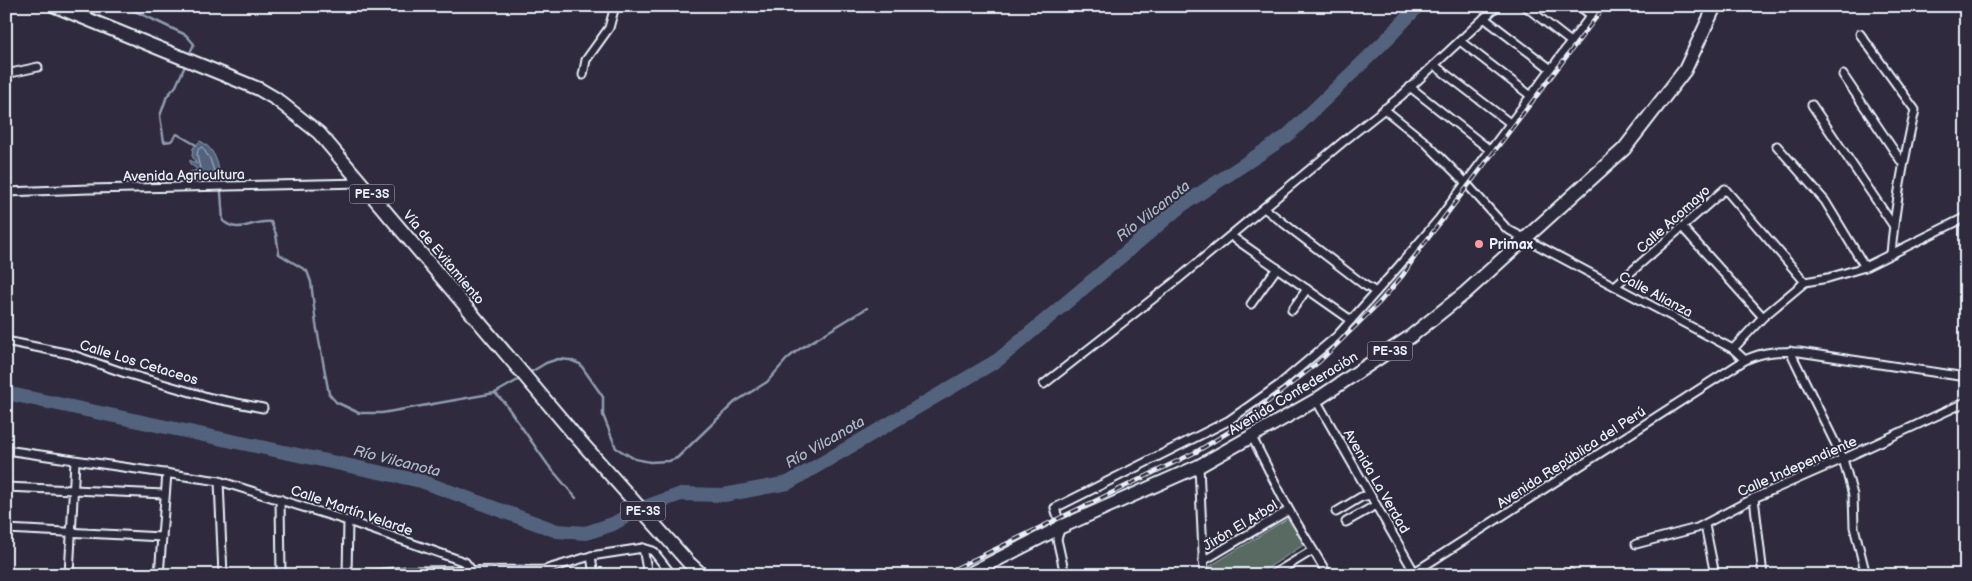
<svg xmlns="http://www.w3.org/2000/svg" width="1972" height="581" font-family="'Balsamiq Sans',sans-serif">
<rect width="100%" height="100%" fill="#2f2a3d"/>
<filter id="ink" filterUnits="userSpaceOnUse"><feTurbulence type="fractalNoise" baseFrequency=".02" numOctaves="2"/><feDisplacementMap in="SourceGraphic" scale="10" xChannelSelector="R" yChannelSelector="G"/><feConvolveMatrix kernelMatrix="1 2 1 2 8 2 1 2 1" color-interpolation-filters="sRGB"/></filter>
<g filter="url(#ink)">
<path fill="#596a62" stroke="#a0aead" d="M1290,517L1305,544L1257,575H1210V566Z"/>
<path fill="#53647e" stroke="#8f9caf" d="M200,141C214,147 219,164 220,178L192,180L190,172L198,170L190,164V160L197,164L192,156L193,148Z"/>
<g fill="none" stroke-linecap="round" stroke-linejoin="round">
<path stroke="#acb9c7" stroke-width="1" d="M202,147L210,159L214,171L212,174L201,173L197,155L198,150Z"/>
<g stroke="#8f9caf" stroke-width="2.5">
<path d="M124,6L186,35L194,44L190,53"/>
<path d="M185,66L176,86L167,96L160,116L164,142L171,141L177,134L196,145"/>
<path d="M220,178L223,221C240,235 250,220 271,222L276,234L279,254L307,271L311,282L316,324L329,394L336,402L359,413H382L495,393L518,380"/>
<path d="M531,372L546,363L558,359L570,360L580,364L603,397V415L616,448L635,459L650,462L669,461L677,458L735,402L767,382L787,359L798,350L867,308"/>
<path d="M495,393L504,402L548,465L576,498"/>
</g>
<path stroke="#53647e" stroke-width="14" d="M6,393L421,481L557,531L586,533L613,524L639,509L681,494L724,495L788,483L998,360L1181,206L1287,136L1388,38L1418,6"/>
<g stroke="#e8f1f8" stroke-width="11">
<g id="street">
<path d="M1525,6L1571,42"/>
<path d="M1579,6L1591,15"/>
<path d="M1484,18L1551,69"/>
<path d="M1860,34L1915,110C1904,158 1895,205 1891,254"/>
<path d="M1460,41L1531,96"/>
<path d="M1434,65L1510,123"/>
<path d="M6,74L38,67"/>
<path d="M583,75L586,60L609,28L615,6"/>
<path d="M1843,75L1903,164"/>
<path d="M1410,87L1490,150"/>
<path d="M1812,105L1893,225"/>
<path d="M1384,109L1425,142L1465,182L1507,229L1733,349L1745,360"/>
<path d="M1777,146L1825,201L1865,267"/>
<path d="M6,192L89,189L363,183"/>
<path d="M1264,208L1363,284L1376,292"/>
<path d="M1682,227L1763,317"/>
<path d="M1231,236L1351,320"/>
<path d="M1615,286L1725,189L1805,282"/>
<path d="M1251,304L1277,268"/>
<path d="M1292,310L1307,289"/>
<path d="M6,341L70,354L125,373L211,398L263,408"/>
<path d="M1733,349L1763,317L1805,282L1828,278L1865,267L1966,217"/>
<path d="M1790,351L1843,459L1853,495L1854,527L1866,575"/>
<path d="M1044,384L1177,280L1344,141L1401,96L1497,6"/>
<path d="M1316,400L1416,575"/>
<path d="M1252,437L1289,510L1328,575"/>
<path d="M6,450L219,481L348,521L465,562L472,571"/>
<path d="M1199,466L1204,575"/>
<path d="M219,481L223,575"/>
<path d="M6,487L164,494"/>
<path d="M1754,498L1763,575"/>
<path d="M280,499L281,575"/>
<path d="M1336,512L1361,497L1370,495"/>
<path d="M1346,522L1376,505"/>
<path d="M1705,525L1715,575"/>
<path d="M6,529L162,537"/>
<path d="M1636,544L1697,528L1754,498L1843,459L1966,402"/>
<path d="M643,548L648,575"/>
<path d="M591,556L594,575"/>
<path d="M1203,561L1289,510"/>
<path d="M1570,573L1571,575"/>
<path d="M6,574L14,575"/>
<path d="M69,575L75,461"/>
<path d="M159,575L167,473"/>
<path d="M347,575L348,521"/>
<path d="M363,575L406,571L544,570L591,556L643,548L653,551L672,575"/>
<path d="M1065,575L1057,539L1061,527L1055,508L1228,421L1279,385L1337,336L1399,266L1439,219L1598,6"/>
<path d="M1272,575L1313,550"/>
<path d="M1410,575L1745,360C1765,351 1778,351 1799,352L1966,377"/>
</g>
</g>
<g stroke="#e8f1f8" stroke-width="16">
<g id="highway">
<path d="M55,6L259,89L276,99L319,133L573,433L689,563L702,575"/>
<path d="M967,575L1061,527L1199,466L1316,400L1410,337L1465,293L1624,149L1685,70L1715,6"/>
</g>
</g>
<use href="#street" stroke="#2f2a3d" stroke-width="7"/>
<use href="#highway" stroke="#2f2a3d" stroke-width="12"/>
<g stroke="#e8f1f8" stroke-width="4.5">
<path id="rail" d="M942,575L1196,452L1232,430L1319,362L1379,303L1403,275L1420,249L1605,6"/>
</g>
<use href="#rail" stroke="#2f2a3d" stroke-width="2.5" stroke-dasharray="8" stroke-linecap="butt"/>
</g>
</g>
<circle fill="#ff9aa2" stroke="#2f2a3d" stroke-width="2" cx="1479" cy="244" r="5"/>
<g text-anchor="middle" stroke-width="4" stroke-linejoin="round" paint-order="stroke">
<g fill="#2f2a3d" stroke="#b0b5c0" stroke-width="1">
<rect x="349.5" y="184.5" width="45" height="19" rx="4"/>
<rect x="1367.5" y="341.5" width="45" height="19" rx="4"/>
<rect x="620.5" y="501.5" width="45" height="19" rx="4"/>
</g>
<g font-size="12" font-weight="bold" fill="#e8f1f8">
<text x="372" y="198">PE-3S</text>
<text x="1390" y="355">PE-3S</text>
<text x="643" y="515">PE-3S</text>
</g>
<g font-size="14" fill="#e8f1f8" stroke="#2f2a3d">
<text transform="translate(184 175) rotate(-1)" y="5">Avenida Agricultura</text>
<text transform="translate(1673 219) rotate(-42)" y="5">Calle Acomayo</text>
<text transform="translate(444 257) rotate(50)" y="5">Vía de Evitamiento</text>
<text transform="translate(1656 294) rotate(28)" y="5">Calle Alianza</text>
<text transform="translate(139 362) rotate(17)" y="5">Calle Los Cetaceos</text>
<text transform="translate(1293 393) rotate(-31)" y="5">Avenida Confederación</text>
<text transform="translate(1571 457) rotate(-33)" y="5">Avenida República del Perú</text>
<text transform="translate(1797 466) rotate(-24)" y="5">Calle Independiente</text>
<text transform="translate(1377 481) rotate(60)" y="5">Avenida La Verdad</text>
<text transform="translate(352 510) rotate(19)" y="5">Calle Martín Velarde</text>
<text transform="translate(1240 525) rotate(-31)" y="5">Jirón El Arbol</text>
</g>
<g font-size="14" font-weight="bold" fill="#e8f1f8" stroke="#2f2a3d" text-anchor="start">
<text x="1489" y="249">Primax</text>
</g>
<g font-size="15" font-style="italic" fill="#acb9c7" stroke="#2f2a3d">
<text transform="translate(1153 211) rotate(-38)" y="5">Río Vilcanota</text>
<text transform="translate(825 442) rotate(-30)" y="5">Río Vilcanota</text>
<text transform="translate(397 461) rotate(14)" y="5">Río Vilcanota</text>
</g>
</g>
<rect width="1972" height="581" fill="none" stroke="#2f2a3d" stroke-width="25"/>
<rect x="12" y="12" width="1947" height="556" fill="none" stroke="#e8f1f8" stroke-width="2" filter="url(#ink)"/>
</svg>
